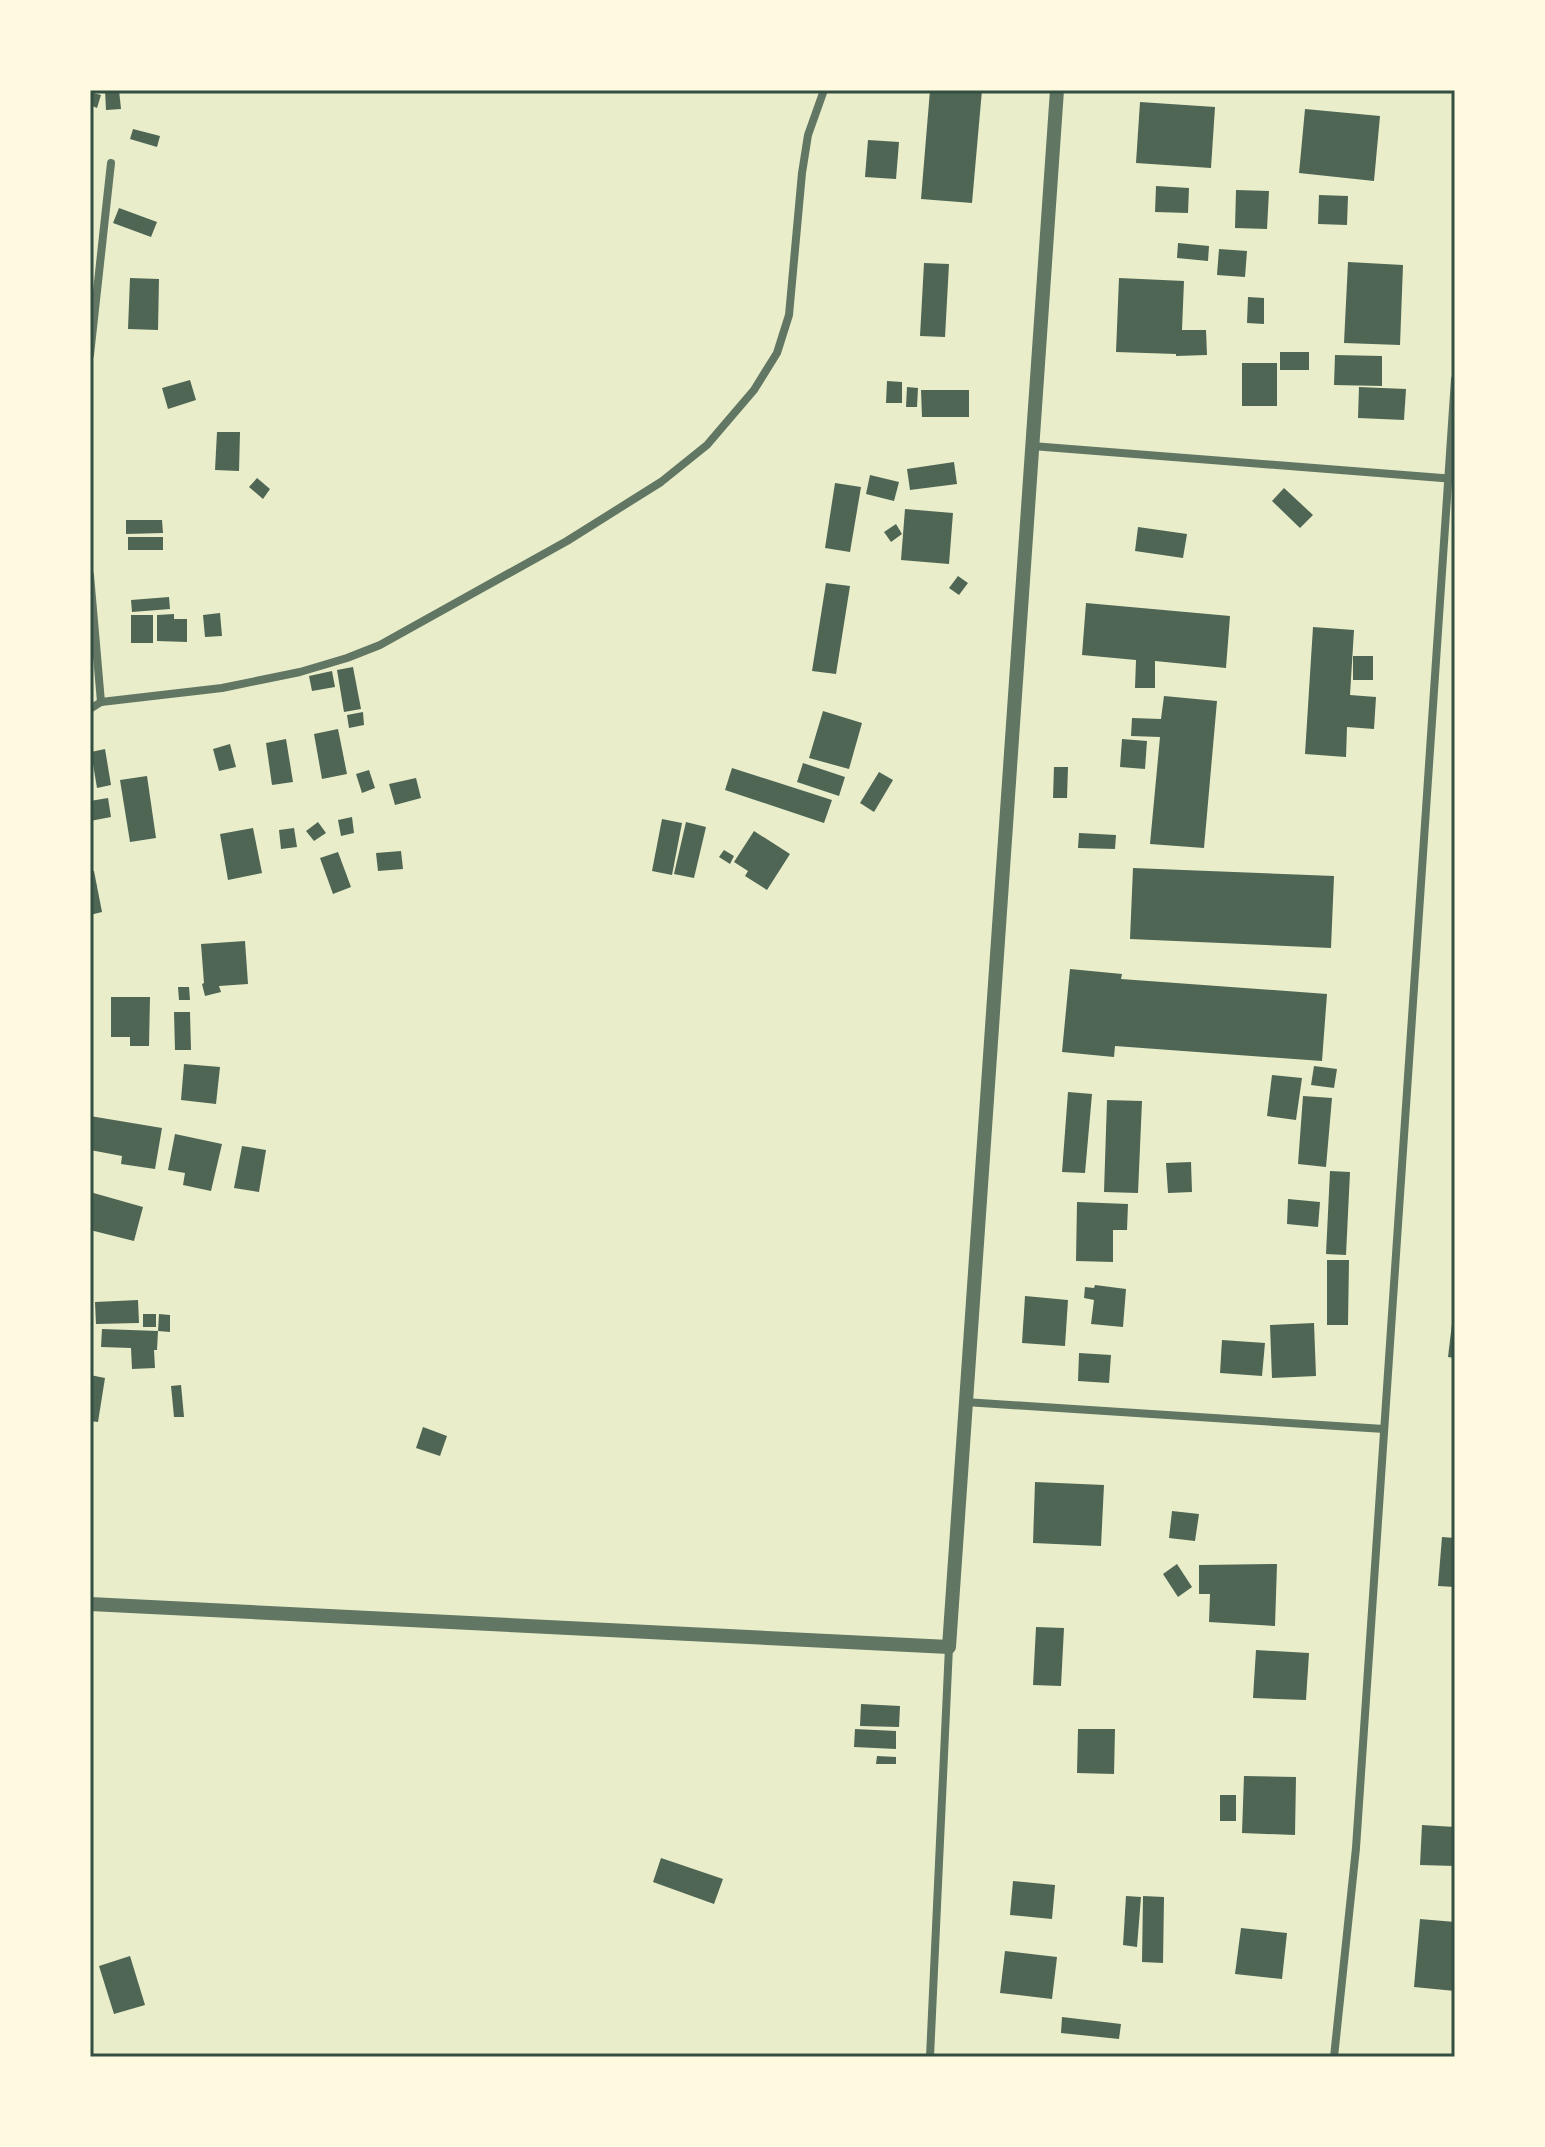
<svg xmlns="http://www.w3.org/2000/svg" width="1545" height="2147" font-family="Signika,sans-serif">
<rect width="100%" height="100%" fill="#e9edc9"/>
<g fill="#4f6655">
<path d="M105,90H119L121,109L106,110Z"/>
<path d="M930,90H982L972,203L921,199Z"/>
<path d="M90,92L101,95L97,108L90,105Z"/>
<path d="M1140,102L1215,107L1211,168L1136,163Z"/>
<path d="M1305,109L1380,116L1374,181L1299,173Z"/>
<path d="M133,129L160,136L157,147L130,139Z"/>
<path d="M868,140L899,142L896,179L865,177Z"/>
<path d="M1156,186L1189,188L1188,213L1155,212Z"/>
<path d="M1236,190L1269,191L1267,229L1235,228Z"/>
<path d="M1319,195L1348,196L1347,225L1318,224Z"/>
<path d="M119,208L157,222L151,237L113,223Z"/>
<path d="M1178,243L1209,246L1208,261L1177,258Z"/>
<path d="M1219,249L1247,251L1245,277L1217,275Z"/>
<path d="M1348,262L1403,265L1400,345L1344,343Z"/>
<path d="M924,263L949,264L945,337L920,336Z"/>
<path d="M130,278L159,279L158,330L128,329Z"/>
<path d="M1119,278L1184,281L1182,330H1206L1207,355L1176,356V354L1116,352Z"/>
<path d="M1248,297L1264,298V324L1247,323Z"/>
<rect x="1280" y="352" width="29" height="18"/>
<path d="M1335,355L1382,356V386L1334,385Z"/>
<rect x="1242" y="363" width="35" height="43"/>
<path d="M190,380L196,400L168,409L162,388Z"/>
<path d="M887,381L902,382V403H886Z"/>
<path d="M907,387L918,388L917,407H906Z"/>
<path d="M1359,387L1406,389L1404,420L1358,418Z"/>
<path d="M921,390H969V417H922Z"/>
<path d="M217,432H240L239,471L215,470Z"/>
<path d="M954,462L957,484L910,490L907,469Z"/>
<path d="M870,475L899,482L894,501L866,494Z"/>
<path d="M257,478L270,489L263,499L249,487Z"/>
<path d="M835,483L861,487L850,552L825,548Z"/>
<path d="M1284,488L1313,515L1300,528L1272,501Z"/>
<path d="M905,509L953,513L949,564L901,560Z"/>
<path d="M126,520H162L163,533L126,534Z"/>
<path d="M896,524L902,534L891,542L884,532Z"/>
<path d="M1138,527L1187,534L1183,558L1135,551Z"/>
<rect x="128" y="537" width="35" height="13"/>
<path d="M958,576L968,583L959,595L949,588Z"/>
<path d="M826,583L850,586L836,674L812,671Z"/>
<path d="M169,597L170,609L132,612L131,600Z"/>
<path d="M1086,603L1230,616L1226,668L1155,661V688H1135L1136,660L1082,655Z"/>
<path d="M220,613L222,636L205,637L203,615Z"/>
<path d="M174,614V619H187V642L157,641V615Z"/>
<rect x="131" y="615" width="22" height="28"/>
<path d="M1313,627L1354,630L1350,695L1376,697L1374,729L1347,727L1346,757L1305,754Z"/>
<rect x="1353" y="656" width="20" height="24"/>
<path d="M353,667L361,709L344,712L337,670Z"/>
<path d="M332,671L335,687L312,691L309,676Z"/>
<path d="M1164,696L1217,701L1204,848L1150,844L1160,737L1131,736L1132,718L1161,719Z"/>
<path d="M823,711L862,723L849,769L809,758Z"/>
<path d="M363,712L364,725L349,728L347,715Z"/>
<path d="M338,729L347,774L322,779L314,734Z"/>
<path d="M286,739L293,782L272,785L266,743Z"/>
<path d="M1122,739L1147,741L1145,769L1120,767Z"/>
<path d="M230,744L236,767L219,771L213,749Z"/>
<path d="M105,749L111,785L97,788L91,752Z"/>
<path d="M803,763L845,777L839,796L797,782Z"/>
<path d="M1054,767H1068L1067,798H1053Z"/>
<path d="M732,768L832,800L824,823L725,790Z"/>
<path d="M369,770L375,788L362,793L356,774Z"/>
<path d="M879,772L893,780L874,812L860,803Z"/>
<path d="M147,776L156,838L130,842L120,780Z"/>
<path d="M416,778L421,798L395,805L389,784Z"/>
<path d="M108,798L111,817L90,821V801Z"/>
<path d="M352,817L354,833L341,836L338,820Z"/>
<path d="M662,819L682,823L672,875L652,871Z"/>
<path d="M318,822L326,833L314,841L306,831Z"/>
<path d="M686,822L706,827L694,878L674,874Z"/>
<path d="M253,828L262,873L228,880L220,834Z"/>
<path d="M294,828L297,847L281,849L279,830Z"/>
<path d="M754,831L790,854L767,890L745,876L748,871L734,862Z"/>
<path d="M1079,833L1116,835L1115,849L1078,848Z"/>
<path d="M724,850L734,856L730,864L719,857Z"/>
<path d="M401,851L403,869L378,871L376,853Z"/>
<path d="M338,852L351,887L333,894L320,858Z"/>
<path d="M1133,868L1334,876L1331,948L1130,939Z"/>
<path d="M90,871H94L102,912L90,915Z"/>
<path d="M245,941L248,984L219,986L221,992L205,996L202,984L204,983L201,944Z"/>
<path d="M1070,969L1122,974L1121,979L1327,994L1322,1061L1115,1046L1114,1057L1062,1052Z"/>
<path d="M178,987H189L190,1000H179Z"/>
<path d="M111,997H150L149,1046H130V1037H111Z"/>
<path d="M174,1012H190L191,1050H175Z"/>
<path d="M184,1064L220,1067L216,1104L181,1100Z"/>
<path d="M1314,1066L1337,1069L1334,1088L1311,1085Z"/>
<path d="M1272,1075L1302,1078L1296,1120L1267,1116Z"/>
<path d="M1068,1092L1092,1094L1085,1173L1062,1172Z"/>
<path d="M1303,1096L1332,1098L1326,1167L1298,1164Z"/>
<path d="M1107,1100L1142,1101L1138,1193L1104,1192Z"/>
<path d="M90,1116L162,1128L155,1169L121,1164L122,1156L90,1150Z"/>
<path d="M175,1134L222,1144L211,1191L183,1185L185,1173L168,1170Z"/>
<path d="M242,1146L266,1150L259,1192L234,1188Z"/>
<path d="M1191,1162L1192,1192L1168,1193L1166,1163Z"/>
<path d="M1330,1171L1350,1172L1346,1255L1326,1254Z"/>
<path d="M90,1192L143,1207L134,1241L90,1230Z"/>
<path d="M1288,1199L1320,1202L1318,1227L1287,1224Z"/>
<path d="M1077,1202L1128,1204L1127,1230H1113V1262L1076,1261Z"/>
<path d="M1327,1260H1349L1348,1325H1327Z"/>
<path d="M1095,1285L1126,1289L1123,1327L1091,1324L1094,1300L1084,1298L1085,1287L1094,1288Z"/>
<path d="M1025,1296L1068,1300L1065,1346L1022,1343Z"/>
<path d="M138,1300L139,1323L96,1324L95,1302Z"/>
<rect x="143" y="1314" width="13" height="13"/>
<path d="M159,1314L170,1315V1332L158,1331Z"/>
<path d="M1453,1315H1455V1358L1448,1357Z"/>
<path d="M1314,1323L1316,1376L1272,1378L1270,1325Z"/>
<path d="M102,1329L158,1331L157,1350H154L155,1368L132,1369L131,1348L101,1347Z"/>
<path d="M1222,1340L1265,1343L1262,1376L1220,1373Z"/>
<path d="M1079,1353L1111,1355L1109,1383L1078,1381Z"/>
<path d="M90,1375L105,1378L98,1422L90,1421Z"/>
<path d="M181,1385L184,1417H174L171,1386Z"/>
<path d="M423,1427L447,1436L440,1456L416,1448Z"/>
<path d="M1035,1482L1104,1485L1101,1546L1033,1543Z"/>
<path d="M1172,1511L1199,1514L1195,1541L1169,1538Z"/>
<path d="M1442,1537L1455,1538V1587L1438,1586Z"/>
<path d="M1177,1564L1192,1587L1178,1597L1163,1574Z"/>
<path d="M1277,1564L1275,1626L1209,1622L1210,1594H1199V1565Z"/>
<path d="M1036,1627L1064,1628L1061,1686L1033,1685Z"/>
<path d="M1256,1650L1309,1653L1306,1700L1253,1698Z"/>
<path d="M861,1704L900,1706L899,1727L860,1726Z"/>
<path d="M855,1729L896,1731V1749L854,1747Z"/>
<path d="M1078,1729H1115L1114,1774L1077,1773Z"/>
<path d="M877,1756L896,1757V1764H876Z"/>
<path d="M1244,1776L1296,1777L1295,1835L1242,1833Z"/>
<rect x="1220" y="1795" width="16" height="26"/>
<path d="M1422,1825L1455,1827V1866L1420,1865Z"/>
<path d="M661,1858L723,1879L714,1904L653,1882Z"/>
<path d="M1013,1881L1055,1885L1052,1919L1010,1915Z"/>
<path d="M1126,1896L1141,1897L1137,1947L1123,1945Z"/>
<path d="M1143,1896L1164,1897L1163,1963L1142,1962Z"/>
<path d="M1420,1919L1455,1922V1991L1414,1987Z"/>
<path d="M1241,1928L1287,1933L1282,1979L1235,1974Z"/>
<path d="M1005,1951L1057,1957L1052,1999L1000,1993Z"/>
<path d="M130,1956L145,2005L114,2014L99,1966Z"/>
<path d="M1062,2017L1121,2024L1119,2039L1061,2033Z"/>
</g>
<g fill="none" stroke-linecap="round" stroke-linejoin="round">
<g stroke="#617663" stroke-width="8">
<path d="M90,355L111,163"/>
<path d="M1032,446L1455,479"/>
<path d="M90,575L101,702"/>
<path d="M90,709L101,702L222,688L300,672L347,658L380,645L567,541L661,482L707,445L754,390L777,353L789,315L802,173L808,135L824,90"/>
<path d="M965,1402L1384,1429"/>
<path d="M930,2057L949,1647"/>
<path d="M1334,2057L1356,1848L1455,379"/>
</g>
<path stroke="#617663" stroke-width="14" d="M90,1604L949,1647L1057,90"/>
</g>
<rect width="1545" height="2147" fill="none" stroke="#fefae0" stroke-width="184"/>
<rect x="92" y="92" width="1361" height="1963" fill="none" stroke="#344e41" stroke-width="3"/>
</svg>
